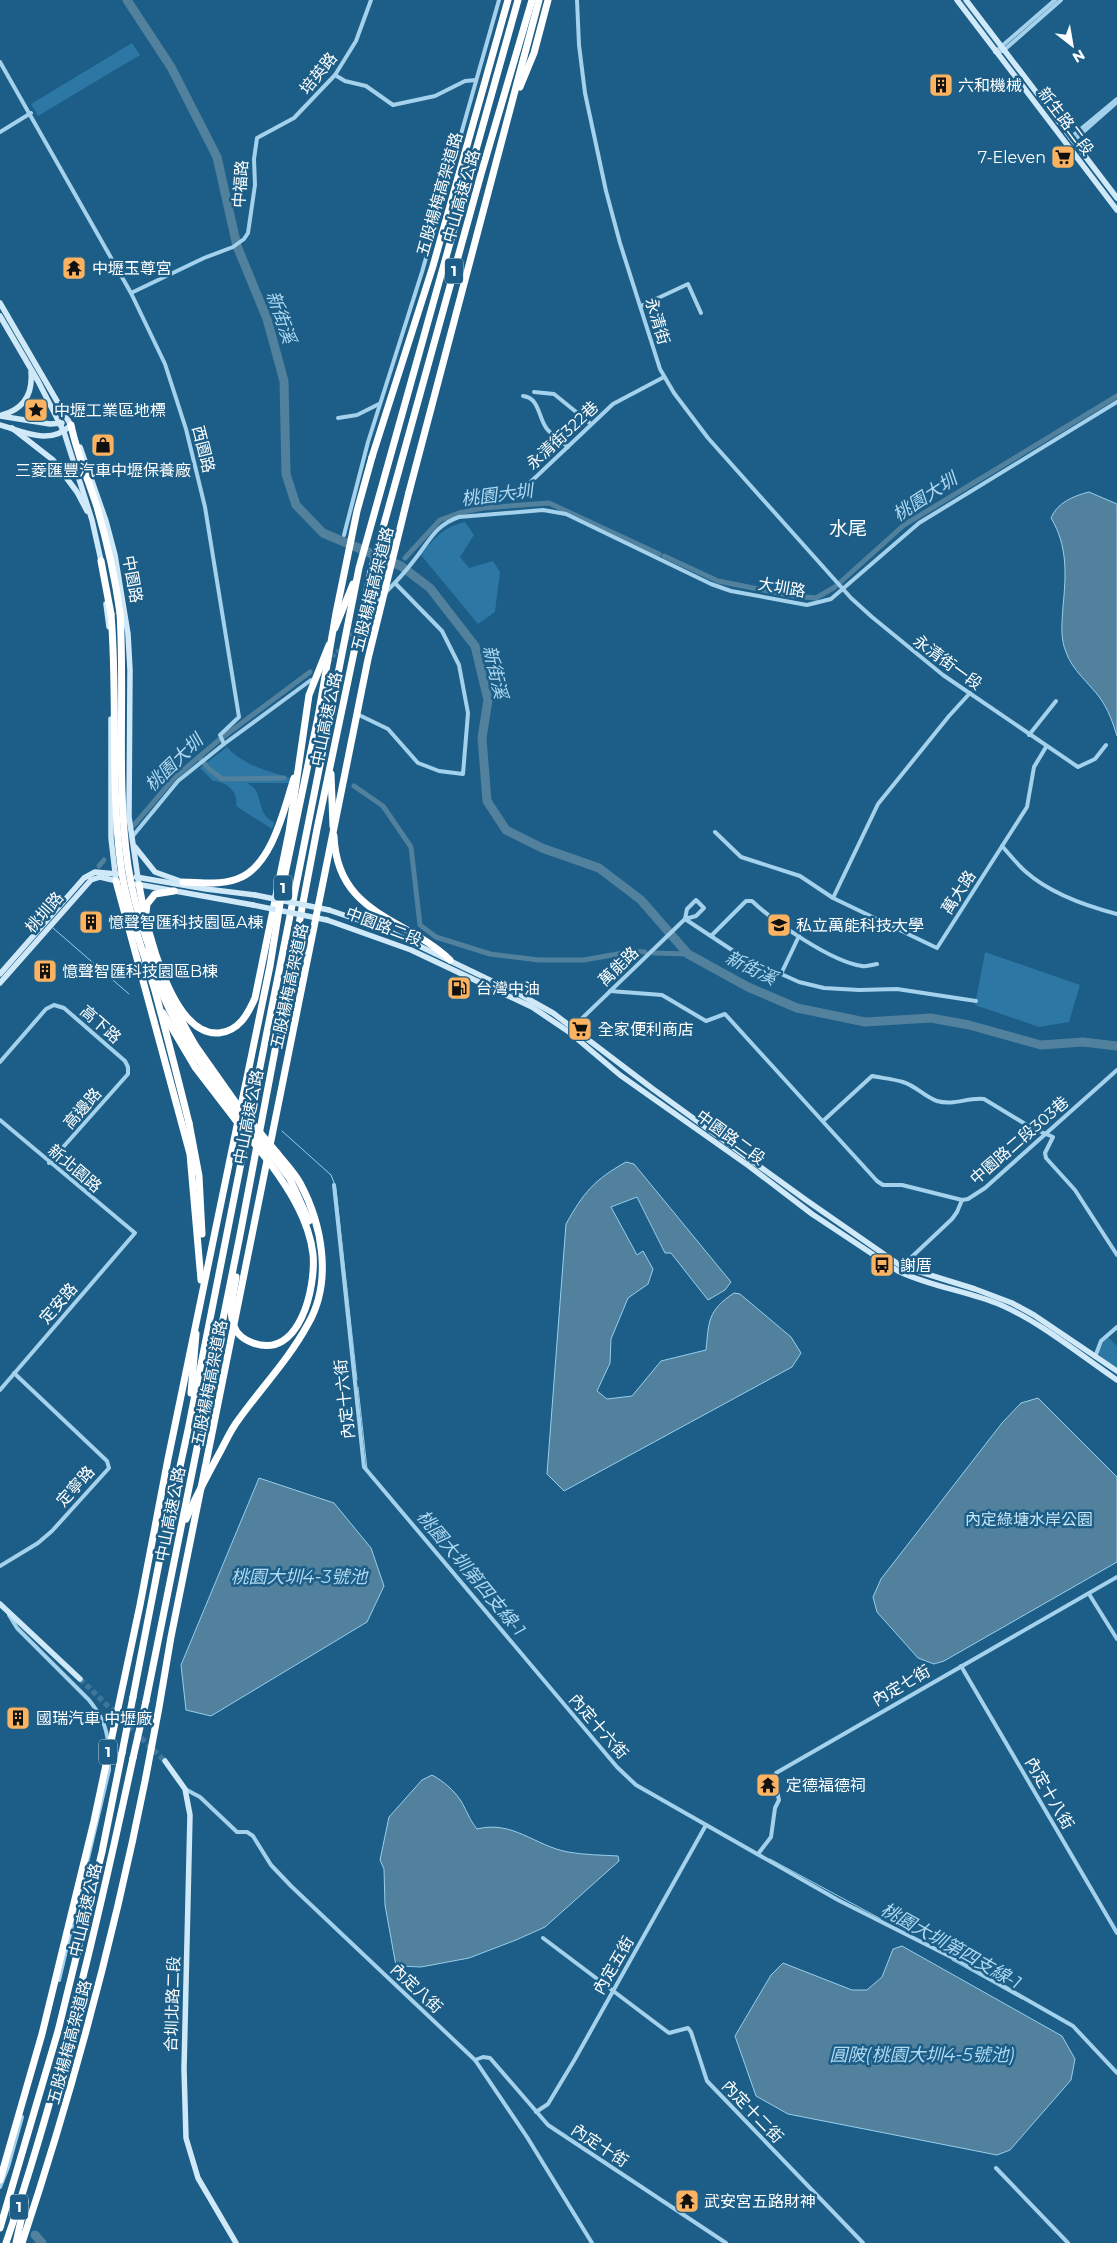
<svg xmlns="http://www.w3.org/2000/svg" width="1117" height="2243" font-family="Montserrat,'Noto Sans TC',sans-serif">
<rect width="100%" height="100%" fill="#1c5e87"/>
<g fill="#2c77a4">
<path d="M132,43L140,55L38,116L31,104Z"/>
<path d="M465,522L474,535L460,557L469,568L493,561L500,572L495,612L478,624L421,555C434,538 443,527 465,522Z"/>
<path d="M227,747C243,765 267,771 290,778L289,783H247C250,785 254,787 256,791C262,803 260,816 274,822L272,829L236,806C239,792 226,781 213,781L200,768Z"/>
<path d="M985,952L1080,985L1069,1022L1039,1027L975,1005Z"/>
<path d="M1108,1337L1117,1346V1368L1098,1355L1100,1345Z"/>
</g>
<g fill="#51819d" stroke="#97cfed">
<path d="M1089,492L1117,504V736C1113,723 1108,709 1100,698C1089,683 1072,670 1066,652C1060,638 1062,622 1063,607C1066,575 1068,546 1051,518C1057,503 1073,496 1089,492Z"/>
<path d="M626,1162L634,1164L731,1282L725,1290L708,1300L671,1253H665L637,1197L611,1207L637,1255L643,1251L653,1269L648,1284L628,1298L611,1339L610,1363L597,1391L607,1399L632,1396L661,1361L706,1350C709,1322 707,1311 734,1293L740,1294L791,1337L801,1353L792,1367L564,1491L547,1474L566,1224C584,1192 594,1180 626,1162Z"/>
<path d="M1038,1398L1117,1477V1562L944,1661L934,1664L918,1658L877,1612L873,1597L881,1579L1002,1423L1021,1403Z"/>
<path d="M259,1478L334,1503L371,1548L384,1586L367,1622L211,1716L186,1710L181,1665Z"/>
<path d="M432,1775C443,1781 454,1790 461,1801C467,1811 469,1819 477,1829C513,1820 535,1846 568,1852C585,1855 602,1855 618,1856L619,1861L545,1927L516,1940L469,1958L421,1967L396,1966L385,1905L384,1869L380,1860L389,1817L422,1780Z"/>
<path d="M902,1946L1062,2036L1075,2059L1071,2080L1010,2150L997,2155L788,2114L756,2096L735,2036L771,1975L783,1963L852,1990H867L882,1977L893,1949Z"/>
</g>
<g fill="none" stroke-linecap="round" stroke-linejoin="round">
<g stroke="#97cfed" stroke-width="1">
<path d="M53,928L129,994"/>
<path d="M282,1131L331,1175L335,1185"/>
<path d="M336,1189L357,1380"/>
<path d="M358,1387L367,1469"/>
<path d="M770,1859L881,1919"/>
<path d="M952,1960L1022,1999"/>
</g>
<g stroke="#51819d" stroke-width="5">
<path d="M664,556L718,581L794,596L816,598L835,587L904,525L1117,396"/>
<path d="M405,558L440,520L459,513L483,508L549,503L659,554"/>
<path d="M199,757L209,769L222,779L284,778"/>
<path d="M354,786L383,806L411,847L420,925L436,937L490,954L539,960H584L634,951L645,952"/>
<path d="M134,825L174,778L219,740L310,672"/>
<path d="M99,866L104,860"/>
<path d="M654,953L688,954"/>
</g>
<g stroke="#51819d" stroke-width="9">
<path d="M127,0L171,67L217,157L237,246L267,319L284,381L286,474L296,505L323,533L401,566L430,588L475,646L488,700L482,738L487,801L506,830L542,848L599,868L641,900L688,954L748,987L797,1008L865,1022L931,1018L969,1025L1041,1045L1083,1042L1117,1046"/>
<path d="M35,2235L42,2243"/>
</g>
<g stroke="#3e7699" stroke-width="4" stroke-dasharray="4 2" stroke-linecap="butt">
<path d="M363,619L373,607"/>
<path d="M346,641L357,627"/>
<path d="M329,662L342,646"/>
</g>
<path stroke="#3e7699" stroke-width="5.5" stroke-dasharray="5.5 3" stroke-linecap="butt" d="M80,1679L165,1761"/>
<g stroke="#a4d1eb" stroke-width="4">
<path d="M577,0L579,45L585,93L606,191L620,243L660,369L674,393L708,438L851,598L872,617L943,675L1078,767L1095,759L1106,745"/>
<path d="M995,52L1003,51L1061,0"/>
<path d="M995,52L1055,0"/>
<path d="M0,62L131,293L165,364L186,429L205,507L239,717L220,735L224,744"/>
<path d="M335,75L345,81L366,86L393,105L435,96L465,81L476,80"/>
<path d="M0,132L31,113"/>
<path d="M1070,138L1117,99"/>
<path d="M1073,141L1117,102"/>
<path d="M131,293L204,258L233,247L244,239L248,233L255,185L254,159L257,138L294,118L335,75L356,41L371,0"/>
<path d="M641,306L688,284L701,313"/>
<path d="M534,392L554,394L591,424"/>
<path d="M523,396C540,398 538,418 547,429C553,436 561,441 568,447"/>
<path d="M338,418L357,415L379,404"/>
<path d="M474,498L506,496L520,492L613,404L664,377"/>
<path d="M344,535L368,442L422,272L499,0"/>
<path d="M386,592C396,582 406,571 415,559C429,542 435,525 459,517L543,510L566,514L711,584L731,591L807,605L831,599L919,523L1117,402"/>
<path d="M373,607L382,597"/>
<path d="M357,714L388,729L418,763L439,771L463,774L468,713L459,665L442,631L395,583"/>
<path d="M1029,735L1056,701"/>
<path d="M715,832L741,857L800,876L833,898L937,948L1027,807L1034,767L1046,747"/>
<path d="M132,837L178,781L224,744L311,680"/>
<path d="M1002,846C1010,855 1017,864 1026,872C1050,893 1086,906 1117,914"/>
<path d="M833,898L878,804L949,716L970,693"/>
<path d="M696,900L704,908L696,916L685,919L687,909Z"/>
<path d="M685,919L741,956L799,982L824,988L859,990L897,989L976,1001"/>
<path d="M711,936L746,901H752C774,922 832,962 862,966C866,967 872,965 877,964"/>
<path d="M781,974L799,936"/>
<path d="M610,991L662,995L706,1021L725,1014L877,1181L883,1185H902L962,1200L968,1199L985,1188L1117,1070"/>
<path d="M572,1028L685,919"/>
<path d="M0,1062L46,1009L54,1005L64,1008L125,1061L128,1067V1074L49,1163"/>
<path d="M0,1120L135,1233L0,1390"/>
<path d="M823,1121L872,1076C882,1078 893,1079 903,1082C916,1086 925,1097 937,1101C954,1106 968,1097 984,1099L1032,1128L1053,1137L1045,1153L1046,1158L1075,1190L1117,1255"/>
<path d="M334,1185L364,1467L617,1767L636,1785L838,1900L959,1961L1073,2026L1117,2073"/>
<path d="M901,1267L952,1219L957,1212L962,1200"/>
<path d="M1095,1357L1101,1341L1117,1327"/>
<path d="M0,1566L38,1543L52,1531L109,1468L107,1461L14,1373"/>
<path d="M1089,1594L1117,1639"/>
<path d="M9,1615L17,1628L89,1700C100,1714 107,1726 108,1744"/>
<path d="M961,1666L1117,1933"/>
<path d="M185,1789L200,1797L237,1832H247L253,1836L271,1865L291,1886L475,2060L527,2137L592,2243"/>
<path d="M758,1854L771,1837L775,1808L779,1800L775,1783L776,1773L1117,1577"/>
<path d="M543,1938L669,2033L688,2028L691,2032L707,2081L863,2243"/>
<path d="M59,1980L109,1770V1763"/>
<path d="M475,2060L483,2057L490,2058L548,2125L726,2243"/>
<path d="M536,2112L548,2104L575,2059L706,1825"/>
<path d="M996,2168L1068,2243"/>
<path d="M0,2187L8,2167L22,2117"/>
</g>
<g stroke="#d0e9f8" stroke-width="5.5">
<path d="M957,0L1117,210"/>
<path d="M966,0L1117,198"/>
<path d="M0,303L72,427"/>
<path d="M0,316L38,381L64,432L92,520L102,565"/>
<path d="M2,415C23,409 33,395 31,372"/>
<path d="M0,416L50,424L62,423"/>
<path d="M0,425C24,432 50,446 71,425"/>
<path d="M12,428L53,460L77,492L87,511"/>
<path d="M80,447L106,521L115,555L128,634L130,670L129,817L139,885"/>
<path d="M106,604L109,627"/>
<path d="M111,719V838L116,881"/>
<path d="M135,847L155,872L180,881"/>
<path d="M136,877L206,889L255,895"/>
<path d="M136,884L253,905"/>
<path d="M329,910L382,928L521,995L553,1013L653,1089L806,1200L901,1266L975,1289L1012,1303L1034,1315L1117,1371"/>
<path d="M327,920L411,950L532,1007L569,1032L620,1075L749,1166L812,1214L898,1271C931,1287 968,1291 1001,1305C1042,1323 1080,1355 1117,1380"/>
<path d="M0,974L84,878L95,872L117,874"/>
<path d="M0,983L91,880L100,877L117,881"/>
<path d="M0,1604L80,1679"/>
<path d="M165,1761L185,1789L190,1815L184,2069L186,2138L198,2178L236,2243"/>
</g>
<g stroke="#fff" stroke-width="7">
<path d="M520,87L534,53L548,0"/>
<path d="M71,425C77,454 88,479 97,507C107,542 115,577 120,613"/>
<path d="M372,457L433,266L508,0"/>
<path d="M409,492L539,0"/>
<path d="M101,561L111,614"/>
<path d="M335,628L353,584"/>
<path d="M331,774L333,826"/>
<path d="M334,836C337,915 405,917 450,960"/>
<path d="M116,881L190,1154L201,1280"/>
<path d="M183,882C201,883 220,885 237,879C272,867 284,809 294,778"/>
<path d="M139,885C145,921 170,1037 219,1033C239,1031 248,1014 255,998L289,832L309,695L329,645"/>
<path d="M146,913L147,904L155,894L174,891"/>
<path d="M146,951C167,1016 195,1059 237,1112"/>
<path d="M163,1013L195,1067L235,1119"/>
<path d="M195,1045L236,1103"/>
<path d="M189,1123L199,1176L202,1234"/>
<path d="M272,1155L290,1179L309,1221"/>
<path d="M236,1277C234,1291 228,1313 234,1326C237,1335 245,1340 253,1343C300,1360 316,1287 313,1254C309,1220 289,1189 269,1162"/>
<path d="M191,1393L196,1334"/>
<path d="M186,1519C196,1496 208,1474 220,1452C226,1441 231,1429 239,1419C262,1387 289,1359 308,1324C333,1281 322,1224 300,1183C294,1172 284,1162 277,1153"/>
<path d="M133,1697L159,1563L188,1430L359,568L518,0"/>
<path d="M146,1701L240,1235L317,829L371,571L481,174L532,0"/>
<path d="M0,2228L58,2031L102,1852L122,1753"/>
<path d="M6,2243C60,2085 98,1921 133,1758"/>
<path d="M16,2243L25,2202"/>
</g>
<g stroke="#d0e9f8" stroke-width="5.5">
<path d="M255,895L329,910"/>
<path d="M253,905L327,920"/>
</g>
<g stroke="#fff" stroke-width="7">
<path d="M120,613C125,697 116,782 128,866C138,931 163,989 195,1045"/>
<path d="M111,614C118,698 110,783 121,867C127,909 143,950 155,991C167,1035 178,1079 189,1123"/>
<path d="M237,1105L277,1153"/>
<path d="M235,1119L269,1162"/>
<path d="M244,1121L270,1153"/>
<path d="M122,1753L133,1697"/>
<path d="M133,1758L146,1701"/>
<path d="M0,2180L42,2034L94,1821L140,1605L168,1459L270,966L284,879L318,717L336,613L357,511L372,457"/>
<path d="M22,2243C88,2045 138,1843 171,1637L368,659L409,492"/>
</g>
</g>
<defs>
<g id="building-square" transform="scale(1.25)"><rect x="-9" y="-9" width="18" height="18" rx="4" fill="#fcb361" stroke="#1c5e87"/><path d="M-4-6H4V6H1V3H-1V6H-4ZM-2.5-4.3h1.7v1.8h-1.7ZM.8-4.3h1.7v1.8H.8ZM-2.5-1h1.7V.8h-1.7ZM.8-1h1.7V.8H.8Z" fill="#111"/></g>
<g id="supermarket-square" transform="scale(1.25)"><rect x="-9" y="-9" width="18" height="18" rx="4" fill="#fcb361" stroke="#1c5e87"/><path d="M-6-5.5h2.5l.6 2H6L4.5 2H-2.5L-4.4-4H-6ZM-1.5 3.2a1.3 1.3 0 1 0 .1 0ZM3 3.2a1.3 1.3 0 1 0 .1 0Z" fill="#111"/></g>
<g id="temple-square" transform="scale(1.25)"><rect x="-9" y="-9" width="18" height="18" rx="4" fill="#fcb361" stroke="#1c5e87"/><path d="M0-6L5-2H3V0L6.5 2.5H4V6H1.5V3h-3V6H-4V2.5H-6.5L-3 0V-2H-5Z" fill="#111"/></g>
<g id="sight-square" transform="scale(1.25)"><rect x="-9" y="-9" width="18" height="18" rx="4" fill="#fcb361" stroke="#1c5e87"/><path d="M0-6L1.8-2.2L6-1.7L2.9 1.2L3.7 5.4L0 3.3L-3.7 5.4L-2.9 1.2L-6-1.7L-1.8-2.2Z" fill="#111"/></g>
<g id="shop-square" transform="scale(1.25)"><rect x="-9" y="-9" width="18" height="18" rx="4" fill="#fcb361" stroke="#1c5e87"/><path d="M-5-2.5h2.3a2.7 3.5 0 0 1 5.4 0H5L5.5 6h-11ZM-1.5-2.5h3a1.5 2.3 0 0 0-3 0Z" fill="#111"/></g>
<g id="university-square" transform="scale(1.25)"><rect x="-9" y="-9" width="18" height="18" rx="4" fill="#fcb361" stroke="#1c5e87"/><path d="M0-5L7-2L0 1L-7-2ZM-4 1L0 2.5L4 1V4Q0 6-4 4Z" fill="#111"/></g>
<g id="fuel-square" transform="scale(1.25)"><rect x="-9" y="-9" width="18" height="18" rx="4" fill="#fcb361" stroke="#1c5e87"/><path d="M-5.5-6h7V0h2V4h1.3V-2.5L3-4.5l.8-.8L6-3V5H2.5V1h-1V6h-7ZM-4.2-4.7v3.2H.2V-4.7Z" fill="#111"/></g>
<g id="bus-square" transform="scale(1.25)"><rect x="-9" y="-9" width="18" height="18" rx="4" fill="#fcb361" stroke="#1c5e87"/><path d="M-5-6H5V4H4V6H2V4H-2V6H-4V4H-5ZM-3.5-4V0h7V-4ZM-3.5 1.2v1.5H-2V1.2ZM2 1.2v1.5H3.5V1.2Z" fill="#111"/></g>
</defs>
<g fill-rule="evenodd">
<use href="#building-square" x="941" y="85"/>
<use href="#supermarket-square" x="1063" y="157"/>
<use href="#temple-square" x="74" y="268"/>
<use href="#sight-square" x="36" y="410"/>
<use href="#shop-square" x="103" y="445"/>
<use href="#building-square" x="91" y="922"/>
<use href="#university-square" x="779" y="925"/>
<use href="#building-square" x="45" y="971"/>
<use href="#fuel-square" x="459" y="988"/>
<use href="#supermarket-square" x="580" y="1029"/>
<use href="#bus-square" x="882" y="1265"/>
<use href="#building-square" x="18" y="1718"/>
<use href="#temple-square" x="768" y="1785"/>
<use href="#temple-square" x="687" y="2201"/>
</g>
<g text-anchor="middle" stroke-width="5" stroke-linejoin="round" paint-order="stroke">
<g fill="#1c5e87" stroke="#bbcfdb" stroke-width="1">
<rect x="445" y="258.5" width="18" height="25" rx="4"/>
<rect x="274" y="875.5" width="18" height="25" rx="4"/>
<rect x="99" y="1739.5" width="18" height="25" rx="4"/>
<rect x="10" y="2194.5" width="18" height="25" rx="4"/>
</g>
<g font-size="15" font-weight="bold" fill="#fff">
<text x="454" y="276">1</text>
<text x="283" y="893">1</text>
<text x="108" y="1757">1</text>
<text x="19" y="2212">1</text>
</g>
<g font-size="16" fill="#fff" stroke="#1c5e87">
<text transform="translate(318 73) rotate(-51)" y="6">培英路</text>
<text transform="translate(1066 121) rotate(53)" y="6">新生路二段</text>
<text transform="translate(240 184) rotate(-86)" y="6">中福路</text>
<text transform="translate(439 194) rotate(-74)" y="6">五股楊梅高架道路</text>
<text transform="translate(461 196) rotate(-74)" y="6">中山高速公路</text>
<text transform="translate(658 321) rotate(73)" y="6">永清街</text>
<text transform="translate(562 435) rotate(-43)" y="6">永清街322巷</text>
<text transform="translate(204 449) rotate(76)" y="6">西園路</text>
<text transform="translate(133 579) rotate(80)" y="6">中園路</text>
<text transform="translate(782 587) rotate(10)" y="6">大圳路</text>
<text transform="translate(372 589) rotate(-76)" y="6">五股楊梅高架道路</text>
<text transform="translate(948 662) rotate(36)" y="6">永清街一段</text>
<text transform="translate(326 719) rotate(-78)" y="6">中山高速公路</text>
<text transform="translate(958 892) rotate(-57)" y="6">萬大路</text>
<text transform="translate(44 912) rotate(-49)" y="6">桃圳路</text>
<text transform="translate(384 926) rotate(21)" y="6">中園路二段</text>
<text transform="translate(618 966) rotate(-44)" y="6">萬能路</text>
<text transform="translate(289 986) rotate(-78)" y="6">五股楊梅高架道路</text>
<text transform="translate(101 1024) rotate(41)" y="6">高下路</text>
<text transform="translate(82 1108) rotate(-49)" y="6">高邊路</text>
<text transform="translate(248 1117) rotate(-79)" y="6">中山高速公路</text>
<text transform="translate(731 1137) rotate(36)" y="6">中園路二段</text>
<text transform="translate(1019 1140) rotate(-41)" y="6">中園路二段303巷</text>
<text transform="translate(75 1168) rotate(40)" y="6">新北園路</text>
<text transform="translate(58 1303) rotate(-49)" y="6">定安路</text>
<text transform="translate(209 1383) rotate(-79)" y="6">五股楊梅高架道路</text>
<text transform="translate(344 1399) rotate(-96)" y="6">內定十六街</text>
<text transform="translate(75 1486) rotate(-48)" y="6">定寧路</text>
<text transform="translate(170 1514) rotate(-79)" y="6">中山高速公路</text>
<text transform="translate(901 1685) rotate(-30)" y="6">內定七街</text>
<text transform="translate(599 1726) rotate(49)" y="6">內定十六街</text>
<text transform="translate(1050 1793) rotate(60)" y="6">內定十八街</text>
<text transform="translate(85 1910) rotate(-77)" y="6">中山高速公路</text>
<text transform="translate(613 1965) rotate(-60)" y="6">內定五街</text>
<text transform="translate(417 1988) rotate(43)" y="6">內定八街</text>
<text transform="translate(172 2004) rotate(-88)" y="6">合圳北路二段</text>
<text transform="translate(69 2042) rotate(-75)" y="6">五股楊梅高架道路</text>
<text transform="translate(753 2111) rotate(46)" y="6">內定十二街</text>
<text transform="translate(600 2145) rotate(33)" y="6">內定十街</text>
</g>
<g font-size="16" fill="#fff" stroke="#1c5e87" text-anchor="start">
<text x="958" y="91">六和機械</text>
<text x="1046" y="163" text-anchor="end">7-Eleven</text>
<text x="92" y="274">中壢玉尊宮</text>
<text x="54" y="416">中壢工業區地標</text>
<text x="103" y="476" text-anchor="middle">三菱匯豐汽車中壢保養廠</text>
<text x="108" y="928">憶聲智匯科技園區A棟</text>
<text x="796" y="931">私立萬能科技大學</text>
<text x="62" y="977">憶聲智匯科技園區B棟</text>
<text x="476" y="994">台灣中油</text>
<text x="598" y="1035">全家便利商店</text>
<text x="900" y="1271">謝厝</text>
<text x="36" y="1724">國瑞汽車 中壢廠</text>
<text x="786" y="1791">定德福德祠</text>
<text x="704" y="2207">武安宮五路財神</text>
</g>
<g font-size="16" fill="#c9e7f8" stroke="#1c5e87">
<text x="1029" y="1525">內定綠塘水岸公園</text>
</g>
<g font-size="18" font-style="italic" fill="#afdaf3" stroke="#1c5e87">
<text transform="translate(281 317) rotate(71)" y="6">新街溪</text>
<text transform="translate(497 495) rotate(-7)" y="6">桃園大圳</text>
<text transform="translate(925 497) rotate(-33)" y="6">桃園大圳</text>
<text transform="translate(495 672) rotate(77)" y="6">新街溪</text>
<text transform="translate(174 763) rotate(-44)" y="6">桃園大圳</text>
<text transform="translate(751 968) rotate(26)" y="6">新街溪</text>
<text transform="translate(471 1573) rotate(50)" y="6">桃園大圳第四支線-1</text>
<text x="299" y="1583">桃園大圳4-3號池</text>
<text transform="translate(951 1946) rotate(29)" y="6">桃園大圳第四支線-1</text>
<text x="922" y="2061">圓陂(桃園大圳4-5號池)</text>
</g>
<g font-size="19" fill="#fff" stroke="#1c5e87">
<text x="848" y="535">水尾</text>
</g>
</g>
<g transform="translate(1072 45) rotate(149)" stroke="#1c5e87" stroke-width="4" paint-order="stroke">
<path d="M0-4L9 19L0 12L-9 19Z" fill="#ffffff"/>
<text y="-8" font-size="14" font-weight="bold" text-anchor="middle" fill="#ffffff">N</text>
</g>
</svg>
